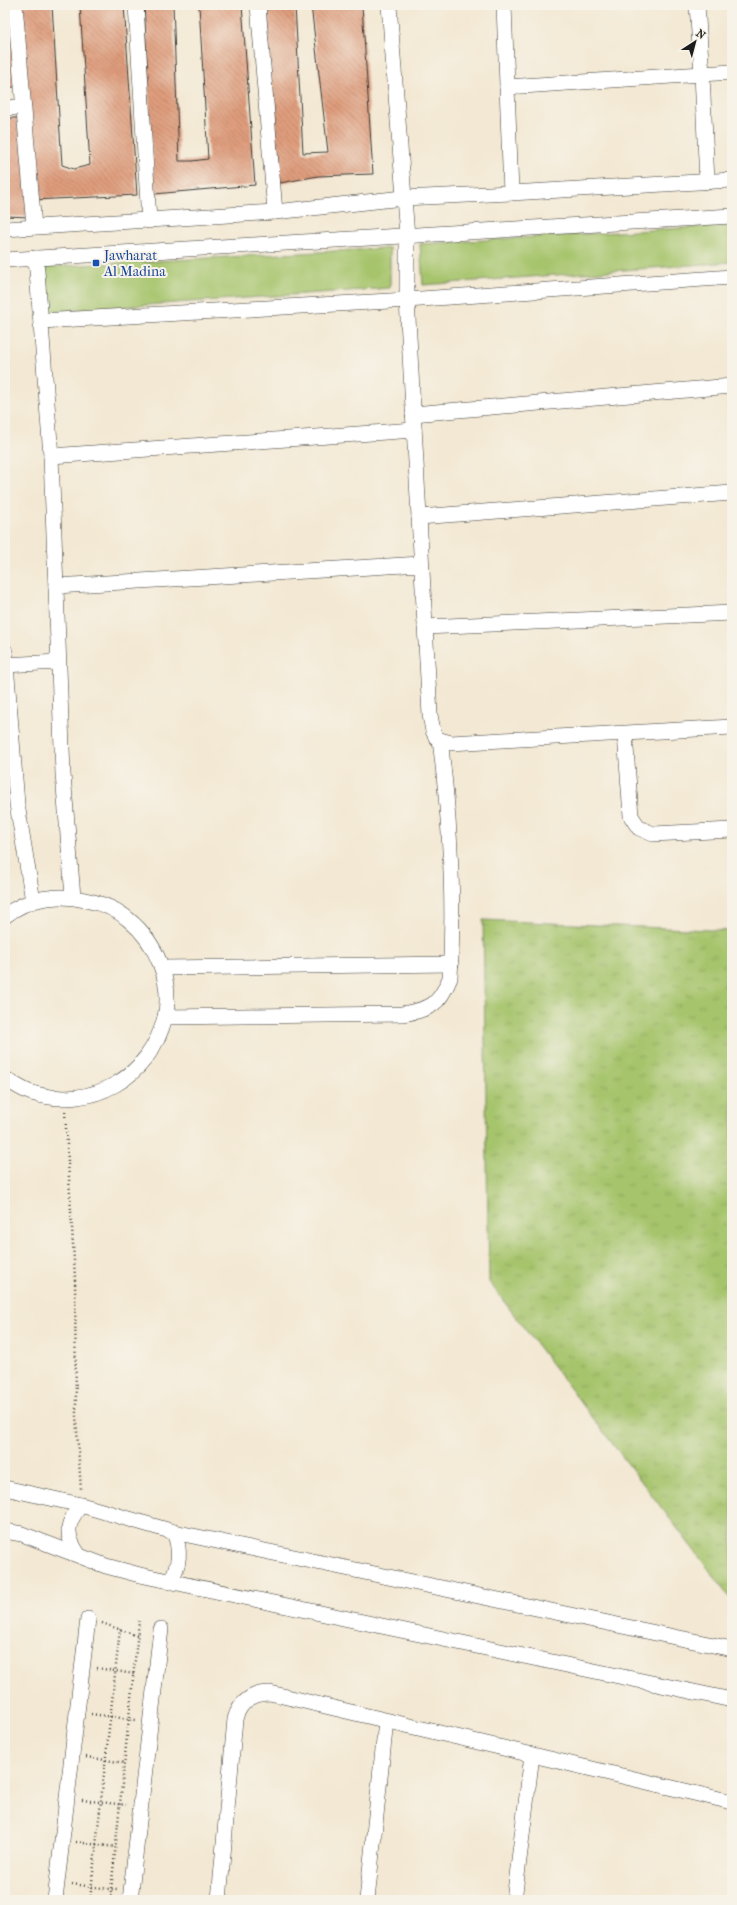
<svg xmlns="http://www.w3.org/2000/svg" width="737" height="1905" font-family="'IM FELL French Canon',serif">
<defs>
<pattern id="grass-tufts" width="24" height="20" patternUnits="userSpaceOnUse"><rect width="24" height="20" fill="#a6c46c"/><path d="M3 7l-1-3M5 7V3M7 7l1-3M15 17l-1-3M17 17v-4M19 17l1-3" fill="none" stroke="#8ea85d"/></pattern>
<pattern id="building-back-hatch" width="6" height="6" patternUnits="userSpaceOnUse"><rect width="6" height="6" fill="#df9d7d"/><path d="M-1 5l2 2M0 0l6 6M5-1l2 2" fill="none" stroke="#b47f66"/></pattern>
</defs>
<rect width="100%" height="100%" fill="#f7f3e8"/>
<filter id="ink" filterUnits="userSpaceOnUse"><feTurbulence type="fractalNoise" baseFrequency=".025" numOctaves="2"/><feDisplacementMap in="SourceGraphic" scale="8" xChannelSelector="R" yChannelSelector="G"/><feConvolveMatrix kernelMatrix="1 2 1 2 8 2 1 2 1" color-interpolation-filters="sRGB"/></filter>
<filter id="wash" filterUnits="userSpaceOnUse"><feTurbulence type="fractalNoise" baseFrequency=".012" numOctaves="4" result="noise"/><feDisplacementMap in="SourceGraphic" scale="16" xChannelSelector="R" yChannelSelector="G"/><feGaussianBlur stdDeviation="0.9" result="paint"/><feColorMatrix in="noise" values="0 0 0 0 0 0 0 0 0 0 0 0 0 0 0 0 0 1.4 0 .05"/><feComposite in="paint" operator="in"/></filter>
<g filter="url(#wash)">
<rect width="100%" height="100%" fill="#f3e8d3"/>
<path fill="url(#grass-tufts)" stroke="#617044" d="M483,920L732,931V1600L489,1282Z"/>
<g fill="#a6c46c" stroke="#617044">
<path d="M732,225V262L423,285L420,244Z"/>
<path d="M390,248V288L47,312L46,267Z"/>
</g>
<g id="blocks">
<g fill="url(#building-back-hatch)">
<path d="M5,5H9L16,87H5Z"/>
<path d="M22,5H52L62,165L74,169L90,165L80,5H124L137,195L33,200Z"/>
<path d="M144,5H173L179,161H192L208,159L199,5H242L255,185L154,194Z"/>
<path d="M265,5H295L303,153L328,152L311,5H362L373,174L318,176L280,183Z"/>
<path d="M5,118H23L31,217L5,216Z"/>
</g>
</g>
</g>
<g filter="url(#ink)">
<use href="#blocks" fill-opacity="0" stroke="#3c3b37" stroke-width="1"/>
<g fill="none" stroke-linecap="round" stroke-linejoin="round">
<g stroke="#3c3b37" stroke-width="16">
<g id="street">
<path d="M15,5L34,227"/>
<path d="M136,5L149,221"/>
<path d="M258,5L275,212"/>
<path d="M389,5L407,236V300L430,715L433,731L436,737L440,740L451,743L732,727"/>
<path d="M504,5L511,193"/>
<path d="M697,5L702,74L707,182"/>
<path d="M507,87L732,72"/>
<path d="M5,108L22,107"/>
<path d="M5,229L275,212L403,198L511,193L732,180"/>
<path d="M36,258L51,456L63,774L73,897"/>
<path d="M5,260L732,216"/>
<path d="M41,321L407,300L732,277"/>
<path d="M413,414L732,386"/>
<path d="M51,456L414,430"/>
<path d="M419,517L732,493"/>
<path d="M56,586L421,564"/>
<path d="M425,627L732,613"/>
<path d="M5,651L17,804L33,901"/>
<path d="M5,665L58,662"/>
<path d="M625,734L631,816L639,828L653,834L732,830"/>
<path d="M5,916C27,898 58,893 85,900C101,903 117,909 129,920C156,942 173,982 165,1017C150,1078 91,1111 32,1093C22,1090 13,1083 5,1079"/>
<path d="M162,968L451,964"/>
<path d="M165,1017L402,1014C430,1009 439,1006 450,978C455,897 450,820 440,740"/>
<path d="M5,1488L81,1505L174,1532L732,1649"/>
<path d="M5,1531L22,1534L106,1566L140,1575L732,1700"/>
<path d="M78,1554C65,1535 66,1523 81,1505"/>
<path d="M170,1582C180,1564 181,1551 174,1532"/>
<path d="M55,1900L88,1619"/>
<path d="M130,1900L161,1629"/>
<path d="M219,1900L235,1719C240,1701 253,1693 270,1693L732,1802"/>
<path d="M367,1900L386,1721"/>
<path d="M514,1900L532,1755"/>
</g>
</g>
<g stroke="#3c3b37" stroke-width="2.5" stroke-dasharray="1 3" stroke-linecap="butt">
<path d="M65,1112L75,1277L76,1416L81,1490"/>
<path d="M102,1623L138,1636"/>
<path d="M97,1668L134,1674"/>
<path d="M91,1714L136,1720"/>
<path d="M86,1757L125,1763"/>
<path d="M82,1800L126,1805"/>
<path d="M76,1842L115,1847"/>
<path d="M72,1884L117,1890"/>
<path d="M90,1900L120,1629"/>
<path d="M110,1900L139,1621"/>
</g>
<use href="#street" stroke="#fff" stroke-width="15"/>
</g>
</g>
<rect fill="#1a4fb4" stroke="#f7f3e8" stroke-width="1.5" x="92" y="259" width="8" height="8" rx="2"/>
<g text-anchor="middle" stroke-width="4" stroke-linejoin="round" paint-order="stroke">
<g font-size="14" fill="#164399" stroke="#f7f3e8" text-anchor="start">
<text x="104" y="260">Jawharat<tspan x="104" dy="16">Al Madina</tspan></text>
</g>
</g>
<rect width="737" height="1905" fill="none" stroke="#f7f3e8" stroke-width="20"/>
<g transform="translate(695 42) rotate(36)" stroke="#f7f3e8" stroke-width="3" paint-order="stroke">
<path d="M0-3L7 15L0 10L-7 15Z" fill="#1c1c1c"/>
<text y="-6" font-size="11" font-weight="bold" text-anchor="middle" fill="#1c1c1c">N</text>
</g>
</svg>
